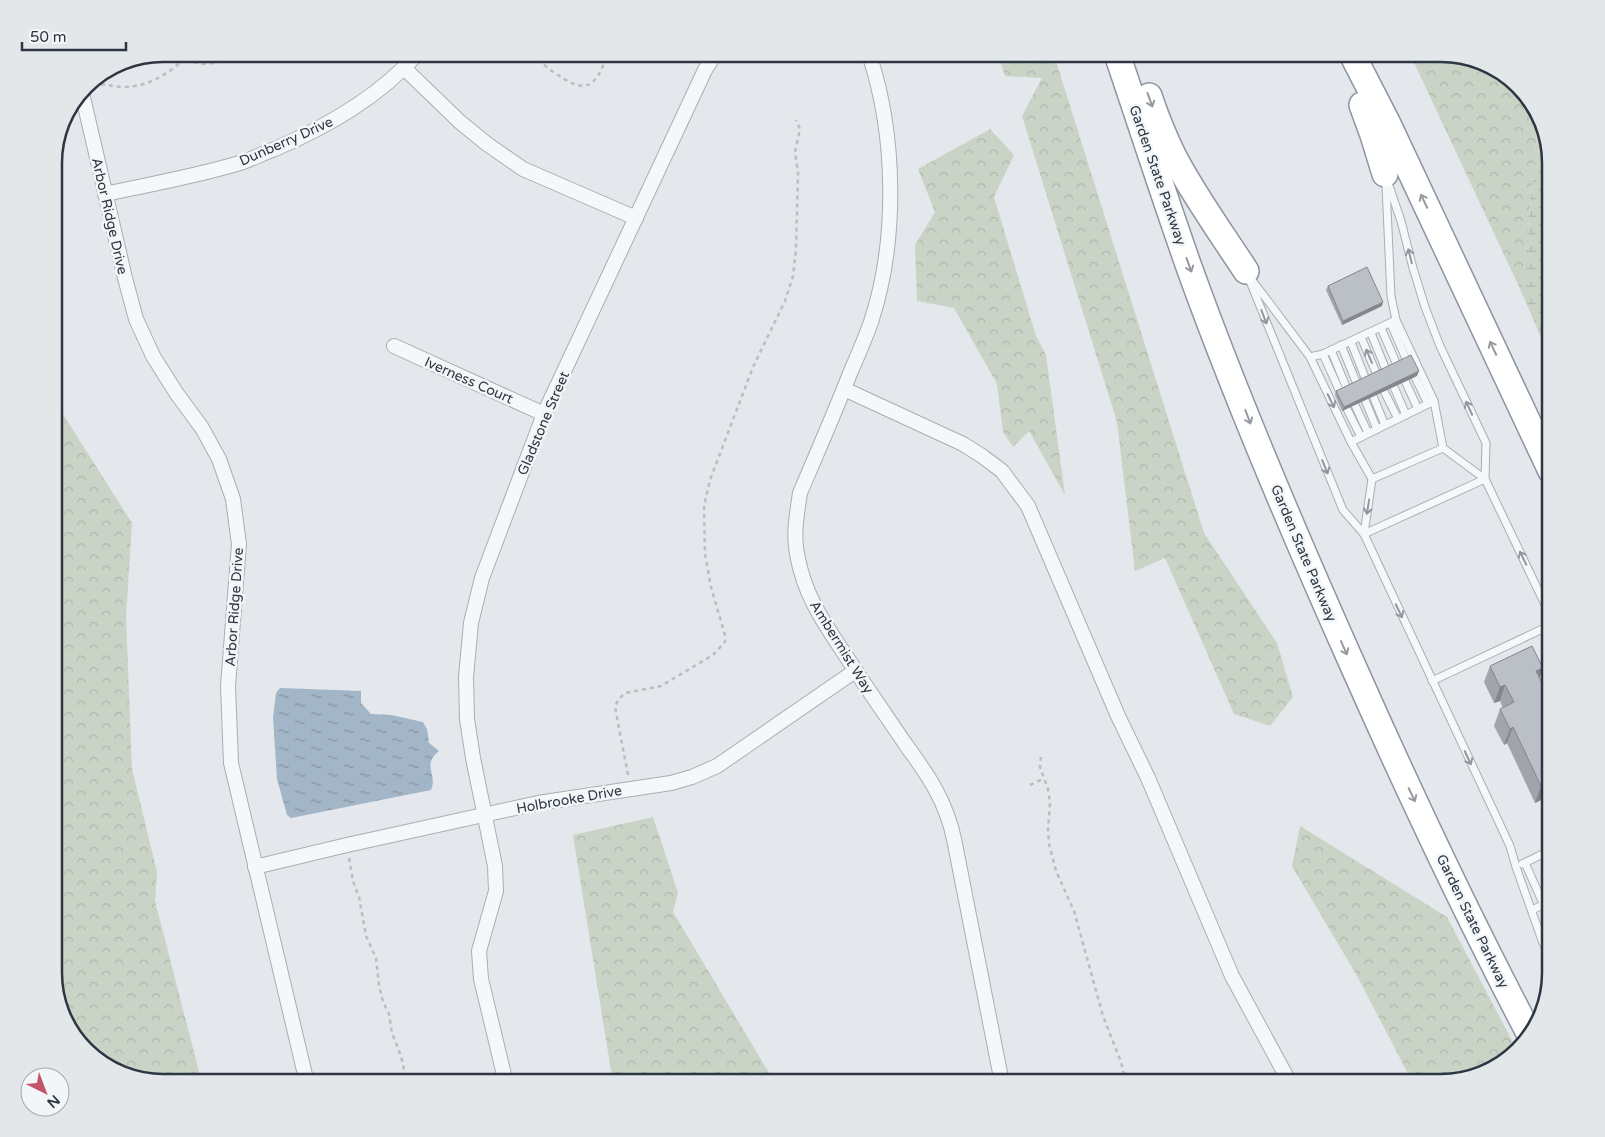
<svg xmlns="http://www.w3.org/2000/svg" width="1605" height="1137" font-family="'Varela Round',sans-serif">
<defs>
<pattern id="forest-crowns" width="20" height="18" patternUnits="userSpaceOnUse" patternTransform="scale(1.25)"><rect width="20" height="18" fill="#cad4c6"/><path d="M2 6a3 3 0 1 1 6 0M12 15a3 3 0 1 1 6 0" fill="none" stroke="#aeb7ab"/></pattern>
<pattern id="wetland-marsh" width="20" height="14" patternUnits="userSpaceOnUse" patternTransform="scale(1.25)"><rect width="20" height="14" fill="#cad4c6"/><path d="M1 5h8M5 5V1M11 12h8M15 12V8" fill="none" stroke="#aeb7ab"/></pattern>
<pattern id="water-ripples" width="26" height="14" patternUnits="userSpaceOnUse" patternTransform="scale(1.25)"><rect width="26" height="14" fill="#a2b6c7"/><path d="M2 4q2-2 4 0t4 0M15 11q2-2 4 0t4 0" fill="none" stroke="#8495a3"/></pattern>
</defs>
<rect width="100%" height="100%" fill="#e4e7eb"/>
<g fill="url(#forest-crowns)">
<path d="M998,54H1052L1055,58L1204,533L1277,643L1293,697L1270,726L1234,714L1165,558L1135,571L1117,422L1022,116L1042,78L1005,76Z"/>
<path d="M1410,54H1442L1508,76L1539,114L1522,293Z"/>
<path d="M990,129L1014,155L994,197L1036,336L1046,355L1065,495L1029,431L1013,447L1003,432L997,384L954,308L917,301L915,245L935,212L918,169Z"/>
<path d="M54,400L132,523L126,616L132,769L157,872L155,901L202,1083H163L97,1061L68,1028L54,980Z"/>
<path d="M653,817L678,893L673,912L775,1083H613L573,835Z"/>
<path d="M1300,826L1447,917L1517,1050L1490,1072L1441,1083H1413L1357,976L1292,866Z"/>
</g>
<path fill="url(#wetland-marsh)" d="M1539,114L1551,163V361L1522,293Z"/>
<path fill="url(#water-ripples)" d="M280,688L361,691V703L371,714L391,715L423,722L427,729L429,743L439,751C421,766 438,773 431,790L291,818L287,815L277,779L273,718L276,693Z"/>
<g fill="none" stroke-linecap="round" stroke-linejoin="round">
<g stroke="#a9aeb5" stroke-width="9">
<g id="service">
<path d="M1386,177L1401,221L1413,268L1425,307L1440,346L1486,443L1485,479L1551,617"/>
<path d="M1247,274L1343,510L1364,534L1510,846L1516,867L1543,943L1551,956"/>
<path d="M1252,280L1310,357L1351,442L1372,479L1364,534"/>
<path d="M1391,324L1407,361"/>
<path d="M1381,328L1397,365"/>
<path d="M1371,333L1386,370"/>
<path d="M1361,337L1377,375"/>
<path d="M1351,342L1366,380"/>
<path d="M1341,345L1357,384"/>
<path d="M1331,350L1347,389"/>
<path d="M1323,354L1340,392"/>
<path d="M1310,357L1323,354L1396,320"/>
<path d="M1415,377L1428,404"/>
<path d="M1405,381L1418,409"/>
<path d="M1394,387L1406,415"/>
<path d="M1384,391L1398,419"/>
<path d="M1373,396L1385,425"/>
<path d="M1365,400L1377,429"/>
<path d="M1355,405L1368,433"/>
<path d="M1347,409L1361,437"/>
<path d="M1351,442L1434,401"/>
<path d="M1372,479L1443,448"/>
<path d="M1364,534L1485,479L1443,448L1434,401L1396,320L1391,296L1386,186"/>
<path d="M1432,681L1551,625"/>
<path d="M1525,863L1551,921"/>
<path d="M1522,864L1551,850"/>
<path d="M1532,910L1551,901"/>
</g>
</g>
<g stroke="#a9aeb5" stroke-width="16">
<g id="minor">
<path d="M869,54C896,135 898,240 871,322C865,339 858,355 851,371C835,412 817,453 800,493C797,513 793,535 797,554C804,594 822,620 844,653C864,684 885,714 906,745C928,775 946,801 954,839L1002,1083"/>
<path d="M404,68L460,122L487,144L523,169L636,218"/>
<path d="M82,93L125,278L136,319L153,356L177,394L202,428L219,459L233,499L239,544L228,686L231,763L307,1083"/>
<path d="M105,194C151,184 198,176 243,162C254,158 264,153 275,149C328,126 379,97 417,54"/>
<path d="M394,346L544,414"/>
<path d="M844,389L963,444L982,456L1002,471L1028,506L1118,716L1148,778L1232,976L1290,1083"/>
<path d="M255,867L347,845L538,803L671,783L692,777L717,766L855,671"/>
<path d="M506,1083L481,979L479,951L496,891L495,866L473,758L467,719L466,677L471,623L482,578L544,414L705,70L715,54"/>
</g>
</g>
<g stroke="#8c95a0" stroke-width="28">
<g id="motorway">
<path d="M1117,54C1141,125 1164,196 1189,267C1238,403 1295,536 1354,668C1409,792 1467,915 1530,1035"/>
<path d="M1352,54L1388,124L1551,471"/>
<path d="M1149,96C1156,117 1164,137 1174,157C1195,197 1222,234 1246,271"/>
<path d="M1362,105L1373,135L1385,174"/>
</g>
</g>
<g stroke="#babdc2" stroke-width="2.5" stroke-dasharray="4 4" stroke-linecap="butt">
<path d="M180,54C198,70 218,64 237,54"/>
<path d="M377,54L387,64"/>
<path d="M506,54C515,58 526,57 536,60C542,62 547,68 552,71C586,95 594,90 608,54"/>
<path d="M93,85C104,83 113,87 125,87C147,87 169,74 185,58"/>
<path d="M1041,757L1040,767L1048,789L1050,803L1048,830L1049,844L1056,871L1074,911L1103,1016L1121,1062L1126,1083"/>
<path d="M628,775L615,707L618,700L625,693L661,686L713,655L725,642V635L711,587L705,554L704,506L710,480L753,367L785,301L793,276L796,250L798,173L795,152L800,129L796,120"/>
<path d="M1030,785L1043,779"/>
<path d="M349,858L353,881L359,897L366,936L376,958L379,985L383,1002L389,1014L392,1033L401,1056L407,1083"/>
</g>
<use href="#service" stroke="#f6f7f9" stroke-width="7"/>
<use href="#minor" stroke="#f6f7f9" stroke-width="14"/>
<use href="#motorway" stroke="#fff" stroke-width="25"/>
</g>
<g fill="#a1a5ab">
<path d="M1328,286L1382,306L1342,325L1326,290Z"/>
<path d="M1417,376L1342,411L1335,395L1336,391Z"/>
<path d="M1490,666L1543,668L1540,678L1544,687L1551,683V799L1549,796L1535,803L1507,743L1504,745L1494,726L1500,709L1503,708L1500,701L1494,703L1484,682Z"/>
</g>
<g fill="#83868b">
<path d="M1383,302L1382,306L1342,325L1343,321Z"/>
<path d="M1419,371L1417,376L1342,411L1344,407Z"/>
<path d="M1543,668L1537,684L1536,671Z"/>
<path d="M1505,685L1500,701L1494,703L1500,687Z"/>
<path d="M1513,727L1507,743L1504,745L1510,729Z"/>
<path d="M1551,782V791L1549,796L1535,803L1541,786Z"/>
</g>
<g fill="#bbc0c7" stroke="#83868b">
<path d="M1367,267L1383,302L1343,321L1328,286Z"/>
<path d="M1411,355L1419,371L1344,407L1336,391Z"/>
<path d="M1532,646L1543,668L1536,671L1544,687L1551,683V782L1541,786L1513,727L1510,729L1500,709L1514,702L1505,685L1500,687L1490,666Z"/>
</g>
<defs><path id="oneway-shaft" d="M-6 0H5M1.5-3L5.5 0L1.5 3" fill="none" stroke-width="1.6" stroke-linecap="round" stroke-linejoin="round" transform="scale(1.25)"/></defs>
<g stroke="#969aa0">
<use href="#oneway-shaft" transform="translate(1150 100) rotate(70)"/>
<use href="#oneway-shaft" transform="translate(1424 201) rotate(-115)"/>
<use href="#oneway-shaft" transform="translate(1189 265) rotate(70)"/>
<use href="#oneway-shaft" transform="translate(1493 348) rotate(-115)"/>
<use href="#oneway-shaft" transform="translate(1248 417) rotate(69)"/>
<use href="#oneway-shaft" transform="translate(1344 648) rotate(66)"/>
<use href="#oneway-shaft" transform="translate(1412 795) rotate(64)"/>
</g>
<g stroke="#92969e">
<use href="#oneway-shaft" transform="translate(1410 256) rotate(-104)"/>
<use href="#oneway-shaft" transform="translate(1264 317) rotate(69)"/>
<use href="#oneway-shaft" transform="translate(1369 356) rotate(-113)"/>
<use href="#oneway-shaft" transform="translate(1331 401) rotate(64)"/>
<use href="#oneway-shaft" transform="translate(1469 408) rotate(-115)"/>
<use href="#oneway-shaft" transform="translate(1325 467) rotate(68)"/>
<use href="#oneway-shaft" transform="translate(1368 507) rotate(99)"/>
<use href="#oneway-shaft" transform="translate(1523 558) rotate(-116)"/>
<use href="#oneway-shaft" transform="translate(1399 611) rotate(65)"/>
<use href="#oneway-shaft" transform="translate(1468 758) rotate(65)"/>
</g>
<g text-anchor="middle" stroke-width="5" stroke-linejoin="round" paint-order="stroke">
<g font-size="14" fill="#2d3642" stroke="#f3f6f8">
<text transform="translate(286 141) rotate(-24)" y="5">Dunberry Drive</text>
<text transform="translate(1158 175) rotate(71)" y="5">Garden State Parkway</text>
<text transform="translate(110 216) rotate(77)" y="5">Arbor Ridge Drive</text>
<text transform="translate(469 380) rotate(24)" y="5">Iverness Court</text>
<text transform="translate(543 423) rotate(-67)" y="5">Gladstone Street</text>
<text transform="translate(1304 553) rotate(67)" y="5">Garden State Parkway</text>
<text transform="translate(234 607) rotate(-86)" y="5">Arbor Ridge Drive</text>
<text transform="translate(842 647) rotate(58)" y="5">Ambermist Way</text>
<text transform="translate(569 799) rotate(-10)" y="5">Holbrooke Drive</text>
<text transform="translate(1473 921) rotate(64)" y="5">Garden State Parkway</text>
</g>
</g>
<path d="M0 0H1605V1137H0ZM163 62H1441A101 101 0 0 1 1542 163V973A101 101 0 0 1 1441 1074H163A101 101 0 0 1 62 973V163A101 101 0 0 1 163 62Z" fill="#e3e7e9" fill-rule="evenodd"/>
<path fill="none" stroke="#2d3642" stroke-width="2.5" d="M163 62H1441A101 101 0 0 1 1542 163V973A101 101 0 0 1 1441 1074H163A101 101 0 0 1 62 973V163A101 101 0 0 1 163 62Z"/>
<g transform="translate(45 1092) rotate(138)"><circle r="24" fill="#f3f6f8" stroke="#a4a9af"/>
<path d="M0-4L9 19L0 12L-9 19Z" fill="#c4546c"/>
<text y="-8" font-size="14" font-weight="bold" text-anchor="middle" fill="#2d3642">N</text>
</g>
<path d="M22 42v8h104v-8" fill="none" stroke="#2d3642" stroke-width="2.5"/>
<text x="30" y="42" font-size="15" fill="#2d3642" stroke="#f3f6f8" stroke-width="4" paint-order="stroke">50 m</text>
</svg>
